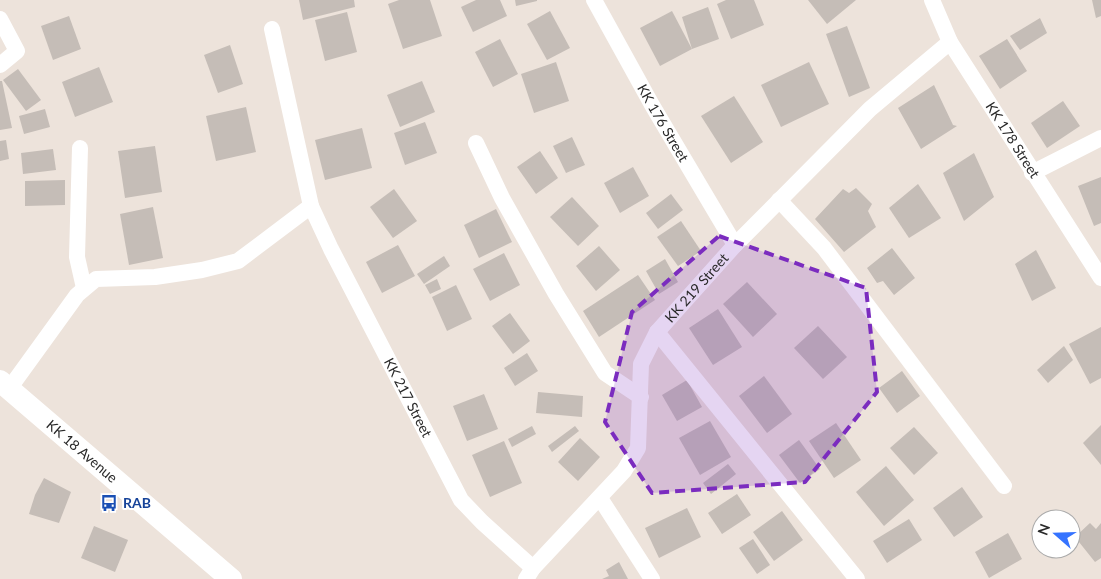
<svg xmlns="http://www.w3.org/2000/svg" width="1101" height="579" font-family="Lato,sans-serif">
<rect width="100%" height="100%" fill="#ede3db"/>
<g fill="#c5bdb7">
<path d="M299,0H354L355,7L303,20Z"/>
<path d="M399,0H430L442,36L403,49L388,4Z"/>
<path d="M476,0H500L507,16L473,32L461,7Z"/>
<path d="M515,0H537V1L516,6Z"/>
<path d="M726,0H754L764,25L731,39L717,4Z"/>
<path d="M808,0H856L827,24Z"/>
<path d="M1092,0H1101V16L1096,18Z"/>
<path d="M708,7L719,39L692,49L682,17Z"/>
<path d="M550,11L570,48L547,60L527,24Z"/>
<path d="M672,11L692,49L660,66L640,28Z"/>
<path d="M347,12L357,52L325,61L315,20Z"/>
<path d="M69,16L81,49L53,60L41,26Z"/>
<path d="M1040,18L1047,33L1020,50L1010,36Z"/>
<path d="M847,26L870,88L849,97L826,34Z"/>
<path d="M500,39L518,74L493,87L475,52Z"/>
<path d="M1007,39L1027,71L1000,89L979,56Z"/>
<path d="M230,45L243,84L218,93L204,55Z"/>
<path d="M556,62L569,101L534,113L521,74Z"/>
<path d="M809,62L829,104L781,127L761,85Z"/>
<path d="M99,67L113,102L75,117L62,82Z"/>
<path d="M18,69L41,100L26,111L3,80Z"/>
<path d="M0,81H2L12,128L0,130Z"/>
<path d="M422,81L435,112L400,127L387,95Z"/>
<path d="M934,85L953,125L957,126L921,149L898,108Z"/>
<path d="M734,96L763,142L731,163L701,116Z"/>
<path d="M1063,101L1080,126L1047,148L1031,123Z"/>
<path d="M246,107L256,152L216,161L206,116Z"/>
<path d="M45,109L50,127L24,134L19,116Z"/>
<path d="M425,122L437,153L405,165L394,133Z"/>
<path d="M362,128L372,168L325,180L315,140Z"/>
<path d="M572,137L585,165L566,173L553,146Z"/>
<path d="M6,140L9,159L0,161V141Z"/>
<path d="M155,146L162,192L125,198L118,151Z"/>
<path d="M53,149L56,170L23,174L21,153Z"/>
<path d="M540,151L558,178L536,194L517,167Z"/>
<path d="M974,153L994,197L964,221L943,173Z"/>
<path d="M633,167L649,196L620,213L604,183Z"/>
<path d="M1101,177V223L1094,226L1078,186Z"/>
<path d="M65,180V205L25,206V181Z"/>
<path d="M918,184L941,218L909,238L889,208Z"/>
<path d="M856,188L872,204L868,211L876,227L844,252L815,219L843,189L849,193Z"/>
<path d="M394,189L417,221L393,238L370,207Z"/>
<path d="M671,194L683,210L658,229L646,213Z"/>
<path d="M572,197L599,226L578,246L550,217Z"/>
<path d="M153,207L163,258L129,265L120,214Z"/>
<path d="M496,209L512,242L479,258L464,225Z"/>
<path d="M681,221L701,251L678,266L657,237Z"/>
<path d="M398,245L415,276L382,293L366,262Z"/>
<path d="M599,246L620,270L596,291L576,266Z"/>
<path d="M892,248L915,278L894,295L883,281L877,283L867,268Z"/>
<path d="M1036,250L1056,288L1032,301L1015,264Z"/>
<path d="M504,253L520,285L490,301L473,269Z"/>
<path d="M444,256L450,266L424,284L417,274Z"/>
<path d="M665,259L678,282L659,294L646,271Z"/>
<path d="M638,275L655,300L599,337L583,311Z"/>
<path d="M437,279L441,289L430,294L425,285Z"/>
<path d="M747,282L777,314L753,337L723,304Z"/>
<path d="M456,285L472,319L447,331L432,297Z"/>
<path d="M718,309L742,347L713,365L689,328Z"/>
<path d="M510,313L530,341L513,354L492,326Z"/>
<path d="M818,326L847,357L823,379L794,348Z"/>
<path d="M1101,327V378L1090,384L1069,344Z"/>
<path d="M1064,346L1073,360L1048,383L1037,370Z"/>
<path d="M527,353L538,371L515,386L504,368Z"/>
<path d="M902,371L920,396L897,413L879,388Z"/>
<path d="M764,376L792,414L767,433L739,396Z"/>
<path d="M687,380L702,407L677,421L662,395Z"/>
<path d="M538,392L583,396L582,417L536,413Z"/>
<path d="M484,394L498,429L467,441L453,406Z"/>
<path d="M710,421L731,457L700,475L679,438Z"/>
<path d="M836,423L861,460L834,478L809,441Z"/>
<path d="M1101,425V465L1083,443Z"/>
<path d="M532,426L536,434L512,447L508,439Z"/>
<path d="M575,426L579,431L552,452L548,446Z"/>
<path d="M914,427L938,453L914,475L890,448Z"/>
<path d="M580,438L600,457L578,481L558,462Z"/>
<path d="M799,440L820,469L800,483L779,455Z"/>
<path d="M504,441L522,483L490,497L472,455Z"/>
<path d="M728,464L736,474L711,494L703,483Z"/>
<path d="M886,466L914,500L884,526L856,492Z"/>
<path d="M44,478L71,492L59,523L29,514L35,495Z"/>
<path d="M962,487L983,517L954,537L933,508Z"/>
<path d="M737,494L751,515L722,534L708,513Z"/>
<path d="M687,508L701,537L659,558L645,528Z"/>
<path d="M782,511L803,540L774,561L753,532Z"/>
<path d="M909,519L922,540L887,563L873,541Z"/>
<path d="M1090,523L1096,529L1101,523V558L1095,562L1075,537Z"/>
<path d="M94,526L128,540L115,572L81,558Z"/>
<path d="M1008,533L1022,559L989,578L975,552Z"/>
<path d="M753,539L770,565L757,574L739,548Z"/>
<path d="M619,562L628,579H602L609,576L606,570Z"/>
</g>
<g fill="none" stroke-linecap="round" stroke-linejoin="round">
<g stroke="#fff" stroke-width="16">
<path id="s1" d="M594,0L652,105L735,245"/>
<path id="s2" d="M932,0L950,42L1101,278"/>
<path d="M0,19L17,51L0,65"/>
<path id="s3" d="M272,29L311,206L331,249L461,500L482,522L533,568"/>
<path d="M476,143L502,198L556,294L605,373L641,397"/>
<path d="M80,148L77,257L84,288"/>
<path d="M1032,173L1101,138"/>
<path d="M779,200L824,248L1004,486"/>
<path d="M657,332L857,579"/>
<path d="M9,389L77,295L96,279L155,277L202,270L238,261L311,206"/>
<path d="M600,498L652,579"/>
<path id="s4" d="M526,579L533,568L624,471L638,448L641,364L657,332L735,245L870,109L950,42"/>
</g>
<path stroke="#fff" stroke-width="22" id="s5" d="M0,381L231,579"/>
</g>
<path fill="#7b2cbf" fill-opacity="0.2" stroke="#7b2cbf" stroke-width="4" stroke-dasharray="10 6" stroke-linejoin="round" d="M719,236L866,288L877,392L805,482L652,493L605,422L632,312Z"/>
<defs>
<g id="bus-bare" transform="scale(1.35)"><path d="M-5-6H5V4H4V6H2V4H-2V6H-4V4H-5ZM-3.5-4V0h7V-4ZM-3.5 1.2v1.5H-2V1.2ZM2 1.2v1.5H3.5V1.2Z" fill="#1a4fb4" stroke="#fff" stroke-width="2.5" paint-order="stroke"/></g>
</defs>
<g fill-rule="evenodd">
<use href="#bus-bare" x="109" y="503"/>
</g>
<g text-anchor="middle" stroke-width="4" stroke-linejoin="round" paint-order="stroke">
<g font-size="14" fill="#2a2a2a" stroke="#fff">
<text dy="5" stroke="none"><textPath href="#s1" startOffset="141">KK 176 Street</textPath></text>
<text dy="5" stroke="none"><textPath href="#s2" startOffset="162">KK 178 Street</textPath></text>
<text dy="5" stroke="none"><textPath href="#s4" startOffset="352">KK 219 Street</textPath></text>
<text dy="5" stroke="none"><textPath href="#s3" startOffset="396">KK 217 Street</textPath></text>
<text dy="5" stroke="none"><textPath href="#s5" startOffset="108">KK 18 Avenue</textPath></text>
</g>
<g font-size="14" font-weight="bold" fill="#164399" stroke="#fff" text-anchor="start">
<text x="123" y="508">RAB</text>
</g>
</g>
<g transform="translate(1056 534) rotate(290)"><circle r="24" fill="#ffffff" stroke="#aaaaaa"/>
<path d="M0-4L9 19L0 12L-9 19Z" fill="#3573ff"/>
<text y="-8" font-size="14" font-weight="bold" text-anchor="middle" fill="#2a2a2a">N</text>
</g>
</svg>
